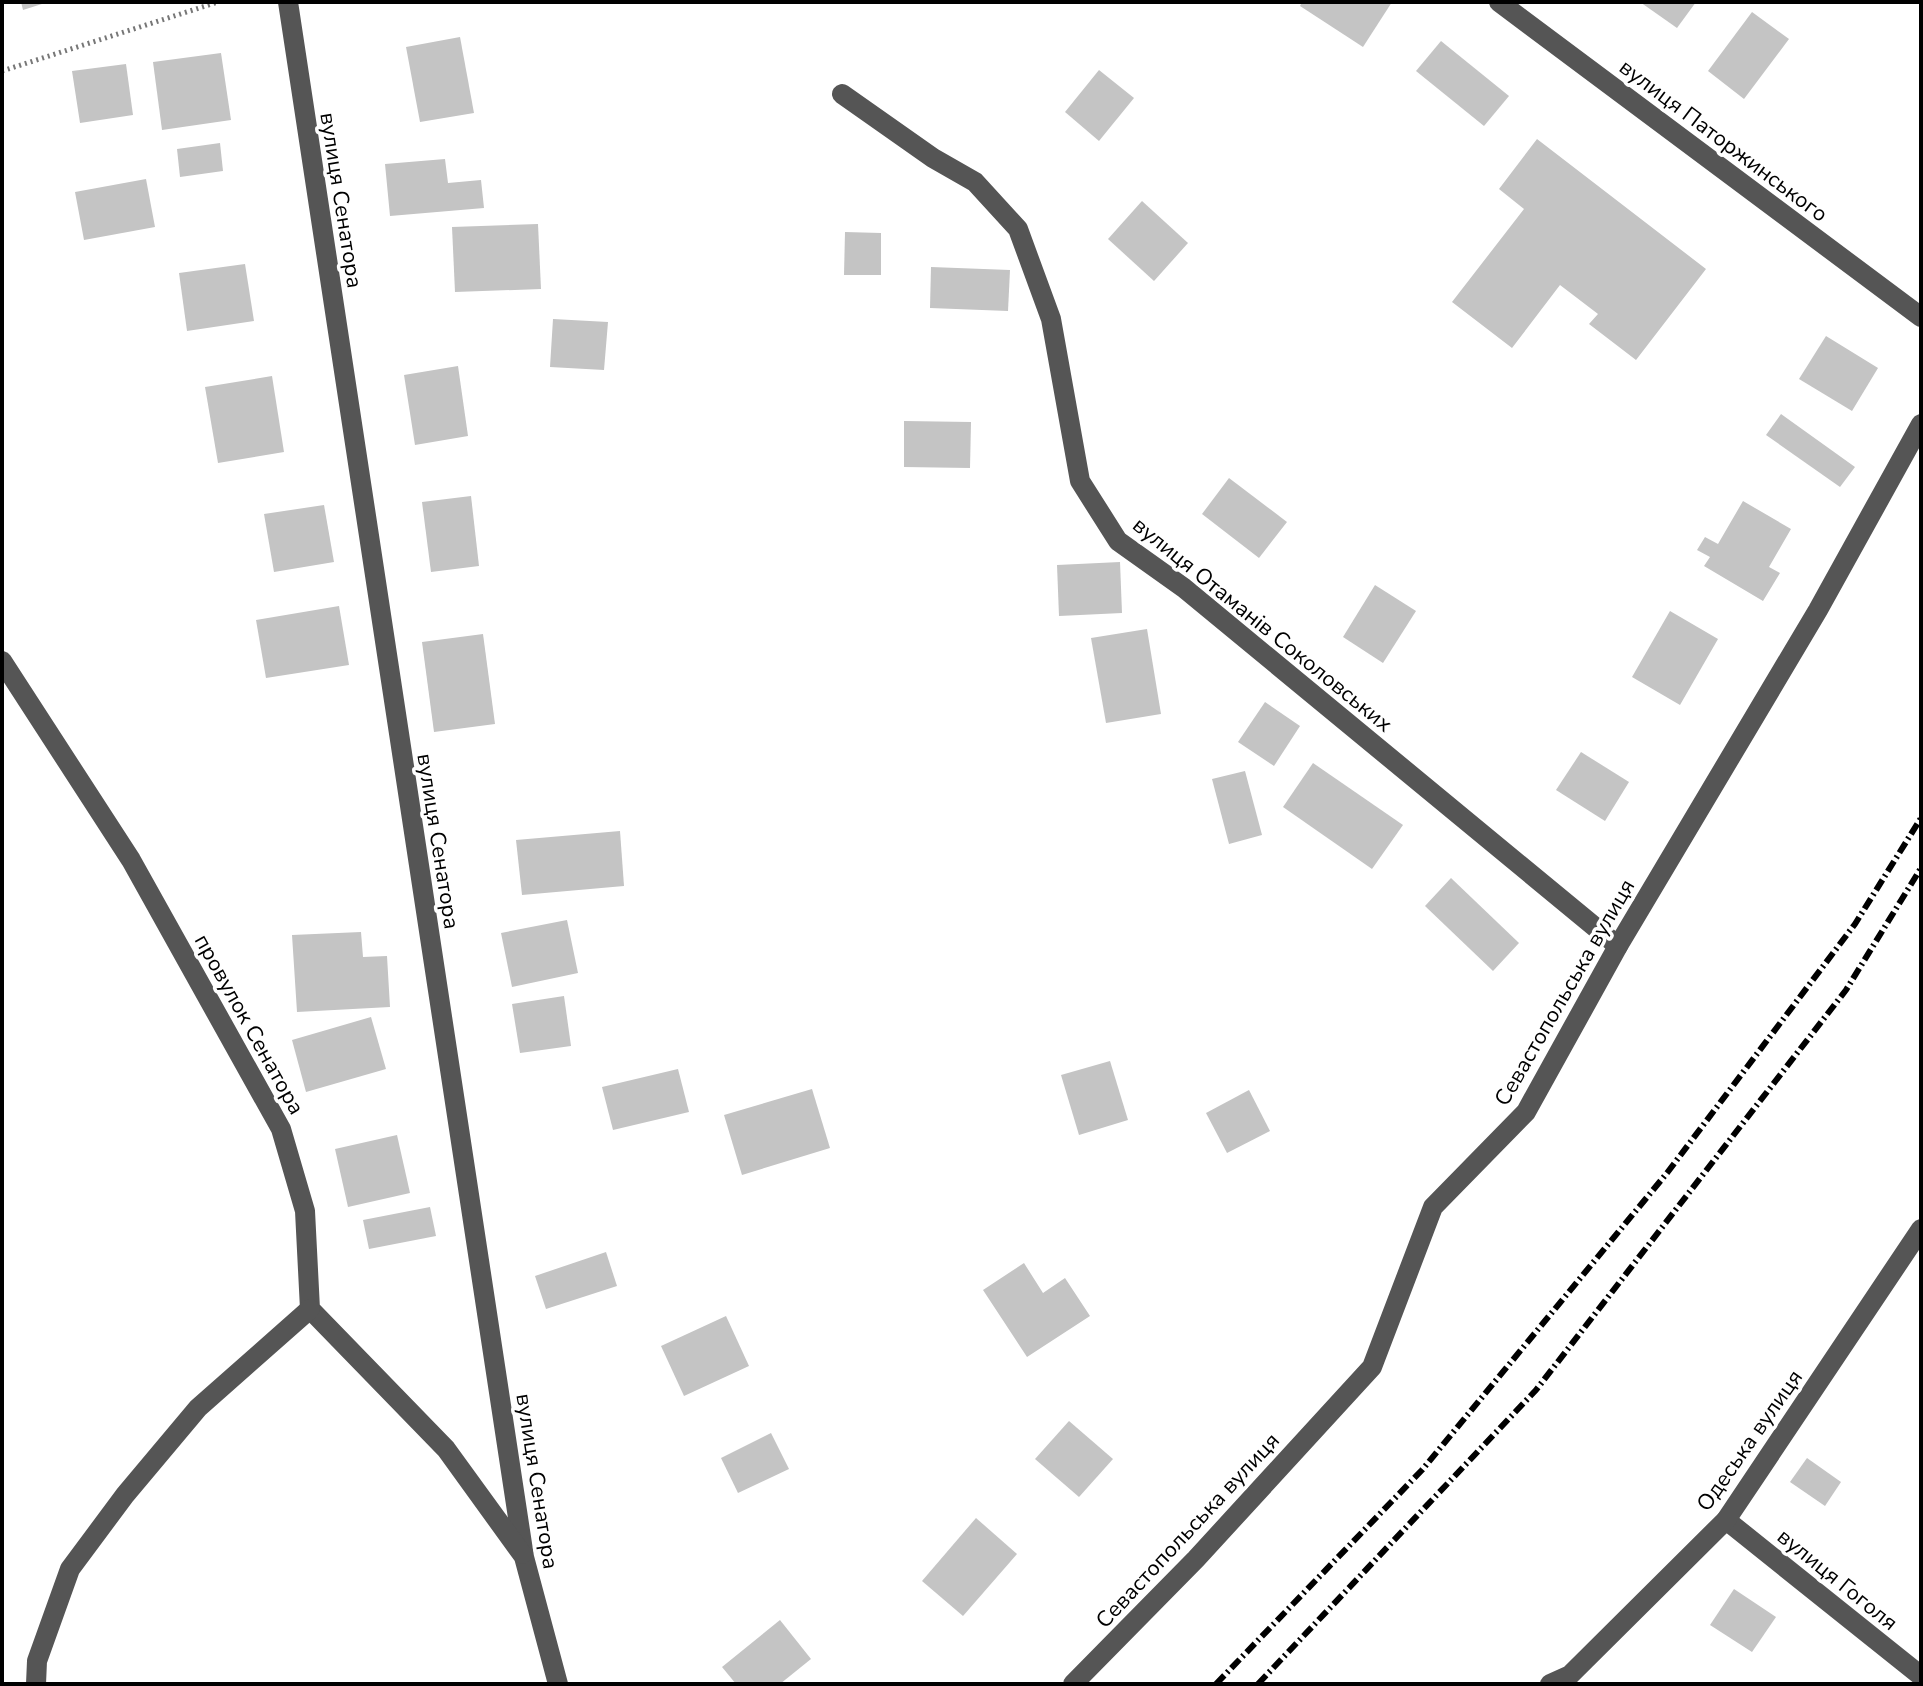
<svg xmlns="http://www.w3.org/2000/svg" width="1923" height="1686" font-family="'Nunito Sans',sans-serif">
<rect width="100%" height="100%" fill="#fff"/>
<g fill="#c4c4c4">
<path d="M21,2H45V3L23,10Z"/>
<path d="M1302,2H1392L1363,47L1300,6Z"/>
<path d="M1640,2H1696L1677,28Z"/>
<path d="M1752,12L1789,39L1744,99L1708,71Z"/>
<path d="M460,37L474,113L420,122L406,47Z"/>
<path d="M1441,41L1509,96L1484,126L1416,71Z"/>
<path d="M221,53L231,120L162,130L153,62Z"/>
<path d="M126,64L133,115L80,123L72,71Z"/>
<path d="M1099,70L1134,98L1099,141L1065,112Z"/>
<path d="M1537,139L1706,269L1636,360L1589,324L1598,314L1560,285L1512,348L1452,302L1524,209L1499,189Z"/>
<path d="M220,143L223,171L180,177L177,149Z"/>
<path d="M445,159L448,183L481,180L484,208L390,216L385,164Z"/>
<path d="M146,179L155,227L84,240L75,192Z"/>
<path d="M1142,201L1188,243L1154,281L1108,239Z"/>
<path d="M538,224L541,289L455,292L452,227Z"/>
<path d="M845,232L881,233V275H844Z"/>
<path d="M245,264L254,321L187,331L179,273Z"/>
<path d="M931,267L1010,270L1008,311L930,308Z"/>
<path d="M553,319L608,322L604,370L550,367Z"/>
<path d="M1826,336L1878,368L1852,411L1799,379Z"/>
<path d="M458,366L468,436L415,445L404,375Z"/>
<path d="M272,376L284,452L218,463L205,387Z"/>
<path d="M1781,414L1855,467L1840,487L1766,435Z"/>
<path d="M904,421L971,422L970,468L904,467Z"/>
<path d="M1229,478L1287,522L1259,558L1202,514Z"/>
<path d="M471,496L479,566L431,572L422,502Z"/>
<path d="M1743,501L1791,529L1769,567L1780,573L1763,601L1704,566L1710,557L1697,550L1705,537L1718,544Z"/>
<path d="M324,505L334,562L274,572L264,514Z"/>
<path d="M1120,562L1122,613L1059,616L1057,565Z"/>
<path d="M1375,585L1416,611L1383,663L1343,637Z"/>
<path d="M339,606L349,665L266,678L256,620Z"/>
<path d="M1670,611L1718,639L1680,705L1632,677Z"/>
<path d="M1147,629L1161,714L1106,723L1091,638Z"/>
<path d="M483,634L495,724L434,732L422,642Z"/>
<path d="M1265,702L1300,726L1274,766L1238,742Z"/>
<path d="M1581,752L1629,782L1605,821L1556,790Z"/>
<path d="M1313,763L1403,825L1372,869L1283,807Z"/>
<path d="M1245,771L1262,835L1229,844L1212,779Z"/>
<path d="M620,831L624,886L522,895L516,840Z"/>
<path d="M1451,878L1519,943L1493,971L1425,906Z"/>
<path d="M567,920L578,973L512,987L501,933Z"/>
<path d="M361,932L363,957L387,956L390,1007L297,1012L292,935Z"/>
<path d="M564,996L571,1046L520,1053L512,1004Z"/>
<path d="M371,1017L386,1069L306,1092L292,1040Z"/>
<path d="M1110,1061L1128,1120L1079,1135L1061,1075Z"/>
<path d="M678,1069L689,1112L613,1130L602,1087Z"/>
<path d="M812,1089L830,1148L742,1175L724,1115Z"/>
<path d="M1249,1090L1270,1131L1227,1153L1206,1113Z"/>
<path d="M397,1135L410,1193L348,1207L335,1149Z"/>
<path d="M430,1207L436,1236L369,1249L363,1220Z"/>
<path d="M606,1252L617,1286L546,1309L535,1276Z"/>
<path d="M1024,1263L1043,1293L1065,1278L1090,1316L1027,1357L983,1290Z"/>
<path d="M726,1316L749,1366L684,1396L661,1346Z"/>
<path d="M1069,1421L1113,1459L1079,1497L1035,1459Z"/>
<path d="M771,1433L789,1469L738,1493L721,1458Z"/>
<path d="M1807,1458L1841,1482L1825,1506L1790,1482Z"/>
<path d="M976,1518L1017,1554L963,1616L922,1581Z"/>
<path d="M1734,1589L1776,1617L1752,1652L1710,1625Z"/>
<path d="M780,1620L811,1659L780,1684H736L722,1667Z"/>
</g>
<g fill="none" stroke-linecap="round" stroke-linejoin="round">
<path stroke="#777" stroke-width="5" stroke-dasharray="2 4" stroke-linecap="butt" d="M2,71L218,2"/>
<g stroke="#555" stroke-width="20">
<path d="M288,2L524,1557L558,1684"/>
<path d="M1499,2L1921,317"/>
<path d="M842,94L933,158L975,182L1018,229L1051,319L1080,481L1118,541L1184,588L1618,946"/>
<path d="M2,661L131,860L281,1129L305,1211L310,1309L446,1449L522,1554"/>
<path d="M1726,1520L1921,1676"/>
<path d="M36,1684L37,1661L70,1569L125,1495L198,1408L310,1309"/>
<path d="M1073,1684L1196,1559L1372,1367L1433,1207L1526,1112L1618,946L1818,610L1921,424"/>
<path d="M1550,1684L1570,1675L1726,1520L1921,1229"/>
</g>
<g stroke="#000" stroke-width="6" stroke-dasharray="12 4 2 4" stroke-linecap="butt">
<path d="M1216,1684L1422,1470L1667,1173L1855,924L1921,818"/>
<path d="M1258,1684L1536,1390L1846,990L1921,868"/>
</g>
</g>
<g text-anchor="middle" stroke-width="7" stroke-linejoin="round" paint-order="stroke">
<g font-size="22" fill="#000" stroke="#fff">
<text transform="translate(1724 140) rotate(37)" y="8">вулиця Паторжинського</text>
<text transform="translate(342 200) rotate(81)" y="8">вулиця Сенатора</text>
<text transform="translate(1263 624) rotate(39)" y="8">вулиця Отаманів Соколовських</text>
<text transform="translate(439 841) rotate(81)" y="8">вулиця Сенатора</text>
<text transform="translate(1564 992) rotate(-60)" y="8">Севастопольська вулиця</text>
<text transform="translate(250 1024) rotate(61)" y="8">провулок Сенатора</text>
<text transform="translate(1749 1440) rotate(-55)" y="8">Одеська вулиця</text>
<text transform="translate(538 1481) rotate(81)" y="8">вулиця Сенатора</text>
<text transform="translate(1187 1530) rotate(-47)" y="8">Севастопольська вулиця</text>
<text transform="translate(1838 1579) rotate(39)" y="8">вулиця Гоголя</text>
</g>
</g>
<rect width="1923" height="1686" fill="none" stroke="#000000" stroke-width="8"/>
</svg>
